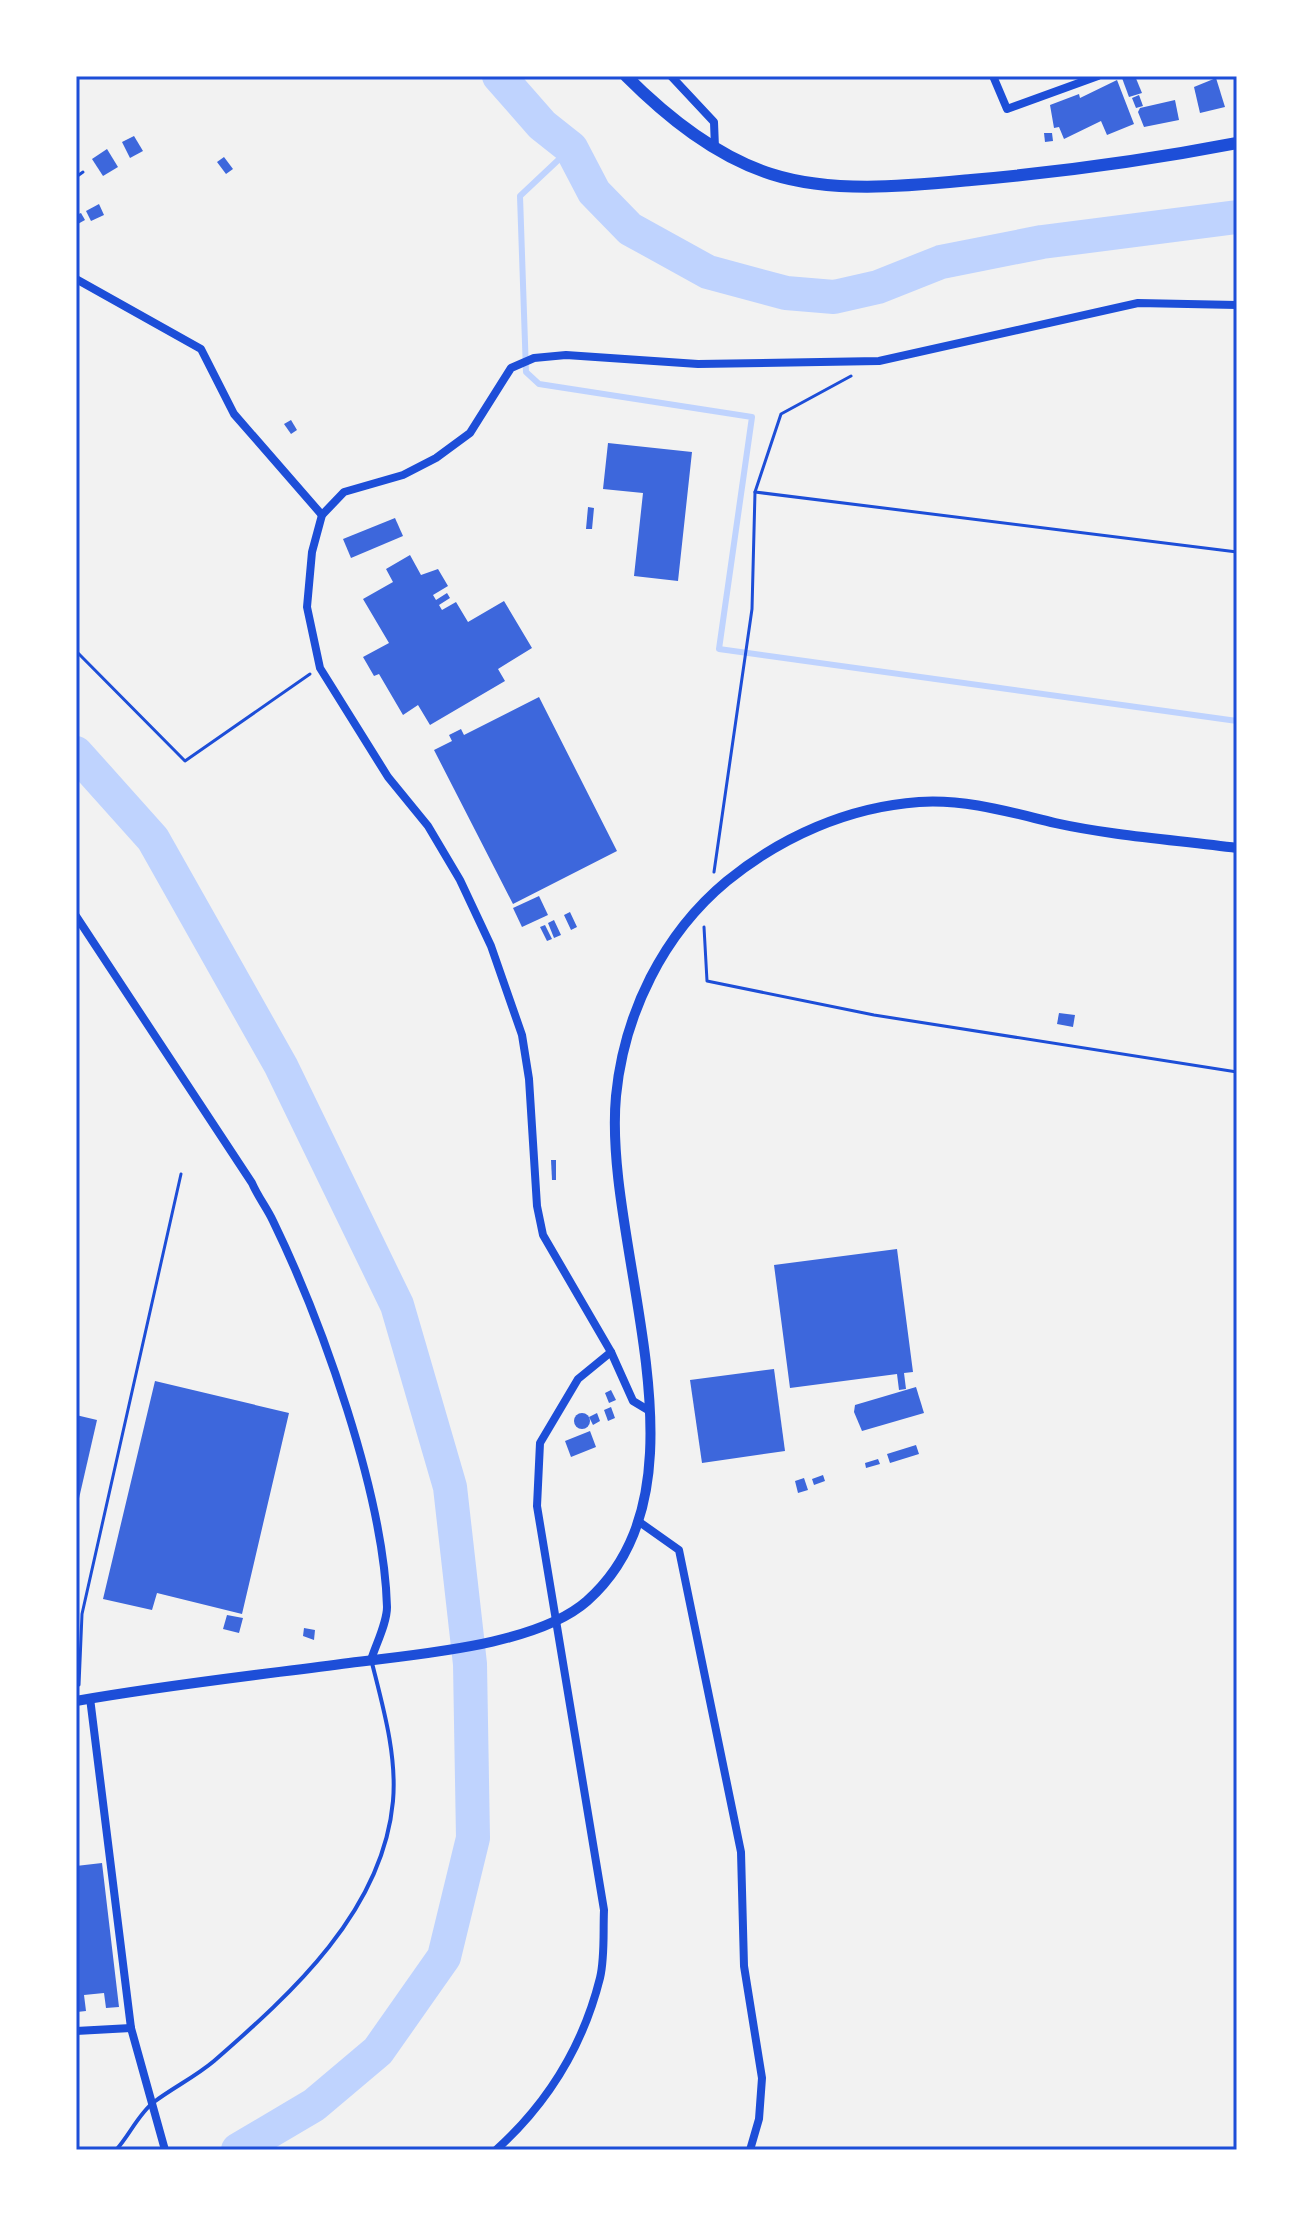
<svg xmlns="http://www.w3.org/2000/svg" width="1313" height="2226" font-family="Rubik,sans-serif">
<rect width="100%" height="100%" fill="#f2f2f2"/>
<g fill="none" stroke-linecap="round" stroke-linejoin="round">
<path stroke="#bfd3fe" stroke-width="6" d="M571,148L520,196L526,372L539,384L752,417L719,649L1237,721"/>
<g stroke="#bfd3fe" stroke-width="34">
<path d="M499,76L542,125L571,148L594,192L630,229L708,272L786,293L834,297L878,287L941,262L1042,242L1237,217"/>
<path d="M76,753L153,839L281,1066L397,1305L450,1487L470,1664L473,1838L444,1957L378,2051L314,2105L238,2150"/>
</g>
</g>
<g fill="#3d67dc">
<path d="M1135,76L1142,93L1129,97L1122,78Z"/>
<path d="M1216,78L1225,107L1200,113L1194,87Z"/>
<path d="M1117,80L1134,124L1107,135L1101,121L1064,139L1059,127L1054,128L1050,105L1079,94L1080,98Z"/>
<path d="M1139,95L1143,106L1136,108L1132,98Z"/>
<path d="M1175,100L1179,120L1144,127L1138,112L1140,108Z"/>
<path d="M1044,133H1052L1053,141L1045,142Z"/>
<path d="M134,136L143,151L130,158L122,142Z"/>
<path d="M107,149L118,167L103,176L92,159Z"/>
<path d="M224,157L233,169L226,174L217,162Z"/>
<path d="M99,204L104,215L91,221L86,211Z"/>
<path d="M81,213L85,220L76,225V215Z"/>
<path d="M291,420L297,430L291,434L284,424Z"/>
<path d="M608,443L692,452L678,581L634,576L643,493L603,489Z"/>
<path d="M588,507L594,508L592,529H586Z"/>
<path d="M395,518L403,536L351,558L343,539Z"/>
<path d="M410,555L421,575L438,569L448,586L433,595L436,600L447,593L450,598L439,605L442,610L456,602L468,622L504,601L532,648L498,669L505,681L430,725L418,705L403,715L379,674L374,676L363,657L389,643L363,599L393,582L386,569Z"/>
<path d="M539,697L617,851L513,904L434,750L452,741L449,735L461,729L464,735Z"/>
<path d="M539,896L548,915L522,927L513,908Z"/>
<path d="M570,912L577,927L571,930L564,915Z"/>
<path d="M554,920L561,935L554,938L548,923Z"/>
<path d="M545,925L552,939L547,941L540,927Z"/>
<path d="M1059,1013L1075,1015L1073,1027L1057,1024Z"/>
<path d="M551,1160H556V1180H552Z"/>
<path d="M897,1249L913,1372L904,1373L906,1389L899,1390L897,1374L790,1388L774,1265Z"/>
<path d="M774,1369L785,1451L702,1463L690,1380Z"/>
<path d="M155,1381L289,1413L242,1614L157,1593L152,1610L103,1599Z"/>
<path d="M916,1387L924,1413L862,1431L854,1412L855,1405Z"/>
<path d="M611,1390L616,1400L609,1403L605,1393Z"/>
<path d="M611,1407L615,1418L608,1421L604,1410Z"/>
<path d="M597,1413L600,1421L593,1425L589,1417Z"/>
<circle cx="582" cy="1421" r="8"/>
<path d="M76,1415L97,1420L77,1507H76Z"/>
<path d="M590,1431L596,1447L571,1457L565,1441Z"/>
<path d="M916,1445L919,1454L890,1463L887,1454Z"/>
<path d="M878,1459L880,1464L866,1468L865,1463Z"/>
<path d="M823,1475L825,1481L814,1485L812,1479Z"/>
<path d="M804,1478L808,1490L798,1493L795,1481Z"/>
<path d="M227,1615L243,1618L239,1633L223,1629Z"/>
<path d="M304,1628L315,1630L314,1640L303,1636Z"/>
<path d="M102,1863L119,2007L106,2008L104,1993L84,1995L86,2011L77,2012L76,1866Z"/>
</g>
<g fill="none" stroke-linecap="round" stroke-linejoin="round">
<g stroke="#1d4ed8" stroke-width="3">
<path d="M76,177L83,172"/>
<path d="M755,492L1237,552"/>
<path d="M76,651L185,761L310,674"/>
<path d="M714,872L752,609L755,492L781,414L851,376"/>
<path d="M704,927L707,981L874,1015L1237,1072"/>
<path d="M79,1685L82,1614L181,1174"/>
</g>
<path stroke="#1d4ed8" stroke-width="4" d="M116,2150C129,2136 139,2113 154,2102C174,2087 195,2077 214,2061C292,1993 383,1911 393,1801C397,1755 383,1707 372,1663"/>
<g stroke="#1d4ed8" stroke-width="8">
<path d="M671,76L714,122L715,148"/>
<path d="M993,76L1007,109L1098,76"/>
<path d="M76,279L201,349L234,414L322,515"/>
<path d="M76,916L252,1183C258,1197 267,1208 273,1221C322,1322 384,1495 387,1607C387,1623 376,1644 371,1660"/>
<path d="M648,1410L633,1401L611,1352L543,1235L537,1206L529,1079L522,1035L491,946L460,880L428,826L388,777L320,668L307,607L312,552L322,515L344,492L403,475L436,458L470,433L511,368L534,358L566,355L698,364L879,361L1138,303L1237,305"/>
<path d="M638,1521L679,1550L741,1852L744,1966L762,2078L759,2119L750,2150"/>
<path d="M90,1698L131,2028L165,2150"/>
<path d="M76,2031L131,2028"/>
<path d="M496,2150C547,2104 583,2046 600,1978C605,1957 603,1932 604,1910L537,1506L540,1443L578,1379L611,1352"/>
</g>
<path stroke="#1d4ed8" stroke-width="10" d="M76,1701C166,1685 258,1675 349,1663C416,1654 536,1646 587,1601C719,1484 602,1247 616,1096C624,1014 663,934 727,881C781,837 848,807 919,802C967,799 1009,812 1055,823C1114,836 1177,840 1237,848"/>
<path stroke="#1d4ed8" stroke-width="12" d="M626,76C667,117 715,156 771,174C833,194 908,186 971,180C1061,172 1149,160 1237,143"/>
</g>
<rect width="1313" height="2226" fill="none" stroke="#ffffff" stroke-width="156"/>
<rect x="78" y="78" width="1157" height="2070" fill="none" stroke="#1d4ed8" stroke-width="3"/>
</svg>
